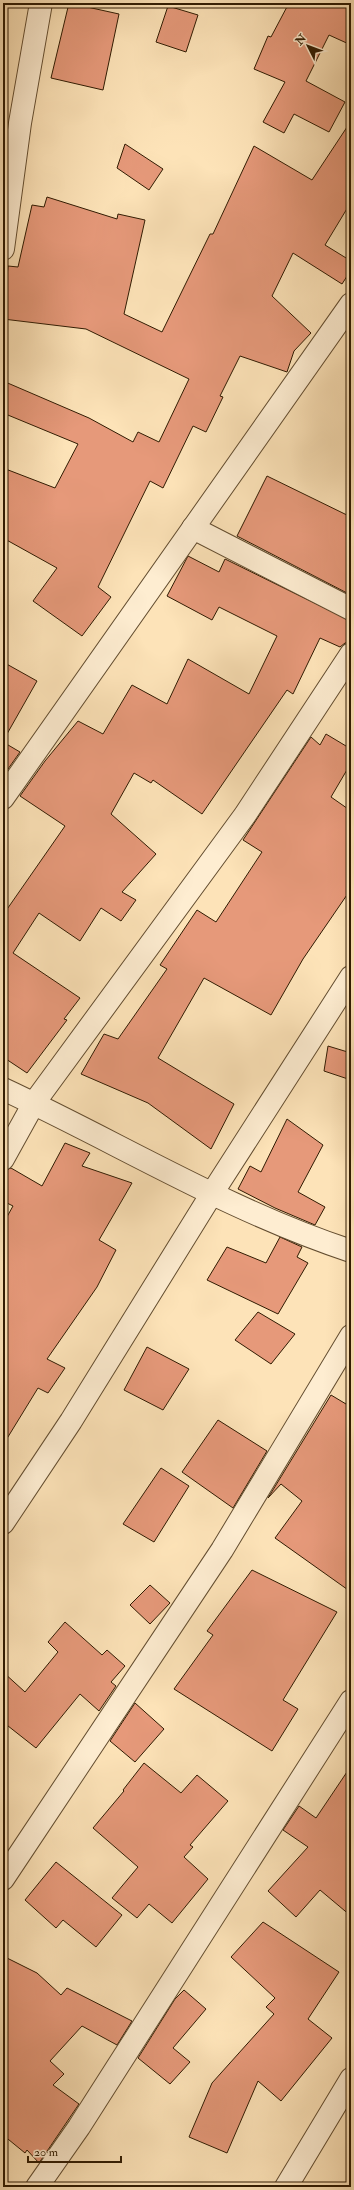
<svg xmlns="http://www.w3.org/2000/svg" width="354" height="2190" font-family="'IM FELL Double Pica',serif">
<rect width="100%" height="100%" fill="#fde3b8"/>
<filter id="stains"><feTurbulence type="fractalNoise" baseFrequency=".005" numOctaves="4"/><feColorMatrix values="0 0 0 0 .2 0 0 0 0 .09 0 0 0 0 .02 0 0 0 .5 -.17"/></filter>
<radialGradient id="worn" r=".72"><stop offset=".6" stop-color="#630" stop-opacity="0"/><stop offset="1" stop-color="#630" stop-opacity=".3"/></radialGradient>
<g fill="#e6997a" stroke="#301b02">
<path d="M69,3L119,14L103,90L51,78Z"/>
<path d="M289,3H351V45L329,35L306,81L345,102L329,132L294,114L284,133L263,122L285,82L254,69L268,36L271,37Z"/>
<path d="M168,6L198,15L186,52L156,42Z"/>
<path d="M351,121V202L325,245L351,261V270L342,284L293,253L272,296L311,333L294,351L287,372L240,356L220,396L223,397L206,432L193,426L163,488L150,481L98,587L111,597L82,636L33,601L57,568L3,538V468L55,488L78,444L3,413V381L89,418L133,442L138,432L159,442L189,379L86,329L3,319L8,266L18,267L32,205L44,207L47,197L117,219L118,214L145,220L124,314L162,332L210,234H213L254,146L312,180Z"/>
<path d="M125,144L163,169L149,190L117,168Z"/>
<path d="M267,476L351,517V584L347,593L237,536Z"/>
<path d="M188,556L219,572L225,559L351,621V642L345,643L340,647L320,638L293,694L287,690L202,814L153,780L151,783L134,773L111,814L156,854L122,892L136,900L121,921L101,908L80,941L39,913L13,953L80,998L64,1019L67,1020L27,1073L3,1057V915L65,826L20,796L45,761L78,721L103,734L132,685L167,704L188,659L249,694L277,636L219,607L212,620L167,596Z"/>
<path d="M3,662L37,681L3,741Z"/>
<path d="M326,734L351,749V763L331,797L351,811V889L303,959L271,1015L204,978L158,1058L234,1104L211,1149L148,1103L81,1074L104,1034L118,1039L167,969L160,965L197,910L216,922L262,852L243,840L311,737L320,745Z"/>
<path d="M3,742L20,752L3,776Z"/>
<path d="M328,1046L351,1053V1080L324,1071Z"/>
<path d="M287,1119L323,1145L298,1192L325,1207L315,1225L275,1208L238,1189L250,1166L261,1172Z"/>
<path d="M65,1143L90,1153L82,1166L132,1183L99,1240L116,1250L97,1287L47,1359L65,1368L48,1393L38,1388L3,1445V1224L13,1206L3,1201V1171L11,1168L42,1186Z"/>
<path d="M280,1237L302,1247L297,1257L308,1263L278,1314L207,1280L227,1247L266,1263Z"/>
<path d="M258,1312L295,1334L271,1364L235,1340Z"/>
<path d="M147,1347L189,1369L163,1410L124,1390Z"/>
<path d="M331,1395L351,1407V1592L275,1538L302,1501L281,1484L268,1498Z"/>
<path d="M218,1420L267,1451L233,1508L182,1472Z"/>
<path d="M161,1468L189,1486L154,1542L123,1524Z"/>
<path d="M252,1570L337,1612L283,1700L298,1709L272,1751L174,1689L213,1635L207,1631Z"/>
<path d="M150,1585L170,1603L150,1624L130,1605Z"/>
<path d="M65,1622L102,1655L107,1650L125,1666L111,1682L116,1686L99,1711L80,1694L36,1748L3,1722V1672L25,1692L58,1652L48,1642Z"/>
<path d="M135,1703L164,1729L135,1762L110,1741Z"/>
<path d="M144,1763L181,1793L197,1775L228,1801L190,1845L193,1847L184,1857L208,1879L172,1923L149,1904L137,1918L112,1898L138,1867L93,1828L124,1791L123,1790Z"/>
<path d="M351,1766V1916L320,1890L296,1917L268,1891L308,1847L283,1830L299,1806L316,1818Z"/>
<path d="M56,1862L122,1915L96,1947L63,1920L56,1928L25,1900Z"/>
<path d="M263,1922L339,1972L308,2019L332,2038L281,2101L258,2081L227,2153L189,2137L212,2083L274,2014L266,2007L275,1998L231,1957Z"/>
<path d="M3,1956L37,1973L61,1995L67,1988L132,2021L117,2045L82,2026L50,2061L64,2074L53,2085L79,2104L39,2163L27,2150L25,2153L3,2135Z"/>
<path d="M184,1990L206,2009L173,2048L190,2062L170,2084L138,2058L175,1999Z"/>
</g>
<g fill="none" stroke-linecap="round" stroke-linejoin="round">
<g stroke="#634d30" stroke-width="24">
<g id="minor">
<path d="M3,249L20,123L41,3"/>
<path d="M193,528L351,609"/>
<path d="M3,798L351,304"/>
<path d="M3,1089C119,1143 229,1211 351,1251"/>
<path d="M3,1159L34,1103L245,815L351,654"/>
<path d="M3,1523L71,1421L211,1195L351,977"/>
<path d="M3,1879L222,1550L351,1336"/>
<path d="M37,2187L79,2127L351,1701"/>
<path d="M286,2187L351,2079"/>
</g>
</g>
<use href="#minor" stroke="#feedd1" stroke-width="22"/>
</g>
<rect width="354" height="2190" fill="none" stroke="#fde3b8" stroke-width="16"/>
<rect x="4" y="4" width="346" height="2182" fill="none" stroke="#301b02" stroke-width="2"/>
<rect x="8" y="8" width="338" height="2174" fill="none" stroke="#301b02"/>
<g transform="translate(308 46) rotate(312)" stroke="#feedd1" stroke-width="3" paint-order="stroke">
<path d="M0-3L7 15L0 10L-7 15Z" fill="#301b02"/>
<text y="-6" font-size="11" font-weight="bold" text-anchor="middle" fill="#301b02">N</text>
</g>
<path d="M28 2156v6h93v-6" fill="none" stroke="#301b02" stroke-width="2"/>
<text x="34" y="2156" font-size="12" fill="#301b02" stroke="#feedd1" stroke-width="3" paint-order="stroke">20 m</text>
<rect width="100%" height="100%" filter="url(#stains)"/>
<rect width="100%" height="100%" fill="url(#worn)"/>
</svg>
